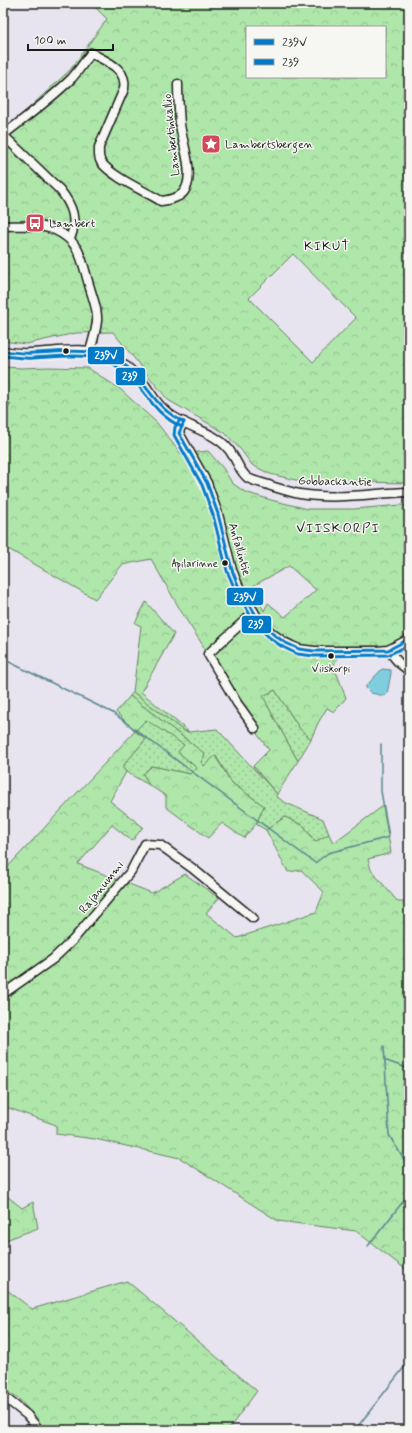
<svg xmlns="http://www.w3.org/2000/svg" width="412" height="1433" font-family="Mynerve,sans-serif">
<defs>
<pattern id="grass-dots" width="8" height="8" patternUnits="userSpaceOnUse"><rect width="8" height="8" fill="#afe6aa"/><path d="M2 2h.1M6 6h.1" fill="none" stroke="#96c592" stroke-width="1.8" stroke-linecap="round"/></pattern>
<pattern id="forest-crowns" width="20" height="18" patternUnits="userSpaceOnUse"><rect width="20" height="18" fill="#afe6aa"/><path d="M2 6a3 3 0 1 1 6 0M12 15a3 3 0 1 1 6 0" fill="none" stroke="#96c592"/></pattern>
</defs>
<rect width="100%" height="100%" fill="#e7e3ef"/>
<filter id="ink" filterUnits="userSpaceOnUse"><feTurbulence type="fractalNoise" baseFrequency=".025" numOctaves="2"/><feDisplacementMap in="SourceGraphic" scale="8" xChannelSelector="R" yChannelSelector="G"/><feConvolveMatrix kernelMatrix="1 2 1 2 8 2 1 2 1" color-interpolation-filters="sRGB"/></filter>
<g filter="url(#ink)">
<g fill="url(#grass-dots)" stroke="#668163">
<path d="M275,690L300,729L311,739L298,761L262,696Z"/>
<path d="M133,692L184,731L189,732L217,729L277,794L276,796L284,802L323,819L329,834L315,842L304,826L285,817L266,830L256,824L264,806L232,783L216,756L204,766L201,763L205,754L130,696Z"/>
<path d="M146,719L184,745L178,752L197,768L191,774L151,766L144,774L149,785L126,772L122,767L146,739L135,731Z"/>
</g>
<g fill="url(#forest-crowns)" stroke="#668163" fill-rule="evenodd">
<path d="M91,3H409V483L300,481L270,474L252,465L241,450L225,433L168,400L113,332L76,333L26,344L3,341V132L70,70L107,19ZM247,27H385V77H247ZM293,254L356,318L313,362L249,298Z"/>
<path d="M3,367L21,368L48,367L88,368L120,389L157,423L181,454L208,451L223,468L232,483L245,492L271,500L308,509H354L401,505L409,506V633C400,640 392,646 381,648H338L337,659L331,670L337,674L346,698L334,712L327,708L318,723L311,739L300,729L275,690L263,696L272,714L298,761L277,794L253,766L269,750L235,704L202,644L185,618L151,559L122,565L95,599L3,546V417L11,404L3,401ZM289,566L316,590L285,617L268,603L264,611L251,587Z"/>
<path d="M146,602L174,634L141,692L189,732L184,731L133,692L141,626L135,623Z"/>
<path d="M130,696L205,754L201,762L204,766L215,756L232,783L264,806L256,824L244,838L222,823L208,838L166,807V796L149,785L143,774L152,766L190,774L197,768L178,752L184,745L146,720L135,731L146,739L122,767L126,772L110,801L143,827L132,841L112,825L78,864L152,893L185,874L219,898L206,913L237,938L316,912L324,892L301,870L288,872L266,830L285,817L304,826L315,842L329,834L333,843L383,806L391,853L368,859L371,870L398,902H409V1272L356,1231L278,1221L180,1158L95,1139L56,1134V1125L3,1106V872L135,731L116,712Z"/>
<path d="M3,1193L22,1208L33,1202L38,1228L3,1241Z"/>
<path d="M127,1281L257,1391L228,1430H46L20,1400L3,1389V1287L32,1309Z"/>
</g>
<path fill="#80cedd" stroke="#588790" d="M382,669L391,670V673L387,694L385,696L371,693L366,688V686Z"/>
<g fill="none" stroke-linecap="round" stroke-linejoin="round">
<g stroke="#588790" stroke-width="1.5">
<path d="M3,659L113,713L315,863L328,853L389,837L381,791V744"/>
<path d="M384,1046L389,1135L409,1168"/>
<path d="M384,1060L409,1069"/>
<path d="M368,1246L409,1194"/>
<path d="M355,1430L409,1361"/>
</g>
<g stroke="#1c1c1c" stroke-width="11">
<g id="minor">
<path d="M3,135C26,117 51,99 72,78C79,70 85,61 91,53C105,61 128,68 124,89L99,147C99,153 98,157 101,162C112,177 145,191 161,201C169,200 181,198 185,190C195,174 182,142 180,124C179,111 178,98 178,84"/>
<path d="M3,135L60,190C72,205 78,220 70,239"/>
<path d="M3,226C19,226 40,224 55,230C82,242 82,263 90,288C93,299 98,309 97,321C96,331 93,341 90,351"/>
<path d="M3,351C38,359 74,342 108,356C123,362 135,372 145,385C152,395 158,406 168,413C182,424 199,428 214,437C221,441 229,448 233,456C238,463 240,472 248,478C255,482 264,483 271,486C281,489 290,492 300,494C336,500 373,493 409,492"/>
<path d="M184,422L180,429L179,433L207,483L218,514L232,570L238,585L257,617L263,625L273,634L284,642L292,646L299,649L314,651H377L388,650L409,639"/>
<path d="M254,612L208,654L237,703L255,728"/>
<path d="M388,650L399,663L409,671"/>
<path d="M3,994L53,959L73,940L131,871L145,844L160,845L192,868L253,918"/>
<path d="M3,1396L27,1415L39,1430"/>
</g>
</g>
<use href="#minor" stroke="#f6f6f2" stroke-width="8"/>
<g stroke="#f6f6f2" stroke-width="6">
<g id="bus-1">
<path d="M3,351C13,352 23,354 33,353C66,352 100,345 127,367C150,386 154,408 184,422"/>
<path d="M184,422L179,433L207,483L218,514L232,570L238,585L257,617L263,625L273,634L284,642L299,649L314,651L388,650L409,639"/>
</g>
</g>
<g stroke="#f6f6f2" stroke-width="6">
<g id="bus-2">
<path d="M3,356C13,357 23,359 34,358C64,357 96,350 123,370C147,389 150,412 182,427"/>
<path d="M180,420L175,427L174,435L202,485L213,515L227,571L234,587L253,620L259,628L270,638L281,646L297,654L314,656L388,655L409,645"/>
</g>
</g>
<use href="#bus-1" stroke="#007ac9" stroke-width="3"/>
<use href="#bus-2" stroke="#007ac9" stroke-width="3"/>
</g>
</g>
<defs>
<g id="sight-square" transform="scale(1)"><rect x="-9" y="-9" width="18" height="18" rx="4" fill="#d1495b" stroke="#f6f6f2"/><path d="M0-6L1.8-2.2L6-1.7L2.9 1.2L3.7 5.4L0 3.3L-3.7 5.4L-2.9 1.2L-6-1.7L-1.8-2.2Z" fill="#fff"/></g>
<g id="bus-square" transform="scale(1)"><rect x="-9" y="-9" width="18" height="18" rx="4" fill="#d1495b" stroke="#f6f6f2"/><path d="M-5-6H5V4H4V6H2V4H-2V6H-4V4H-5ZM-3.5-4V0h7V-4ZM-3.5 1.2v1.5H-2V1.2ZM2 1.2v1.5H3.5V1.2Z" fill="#fff"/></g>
</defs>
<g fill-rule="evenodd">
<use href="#sight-square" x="211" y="144"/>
<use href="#bus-square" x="35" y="223"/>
</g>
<g fill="#1c1c1c" stroke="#f6f6f2" stroke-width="1.5">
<circle cx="66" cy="351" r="3.5"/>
<circle cx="225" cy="563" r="3.5"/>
<circle cx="331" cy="656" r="3.5"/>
</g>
<g text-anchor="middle" stroke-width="3" stroke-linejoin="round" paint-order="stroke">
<g font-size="11" fill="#1c1c1c" stroke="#f6f6f2" text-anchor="end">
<text x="218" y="567">Apilarinne</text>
<text x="331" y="672" text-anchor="middle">Viiskorpi</text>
</g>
<g font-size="12" fill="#1c1c1c" stroke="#f6f6f2">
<text transform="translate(171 135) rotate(-96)" y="4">Lambertinkallio</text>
<text transform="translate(335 481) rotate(1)" y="4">Gobbackantie</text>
<text transform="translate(240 549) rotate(74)" y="4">Anfallintie</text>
<text transform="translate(101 887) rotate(-51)" y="4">Rajanummi</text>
</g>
<g font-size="12" fill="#1c1c1c" stroke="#f6f6f2" text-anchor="start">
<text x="225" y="148">Lambertsbergen</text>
<text x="49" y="227">Lambert</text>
</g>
<g font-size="13" letter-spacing="1" fill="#1c1c1c" stroke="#f6f6f2">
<text x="327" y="250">KIKUT</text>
</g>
<g font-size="14" letter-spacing="1" fill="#1c1c1c" stroke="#f6f6f2">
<text x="338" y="532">VIISKORPI</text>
</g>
</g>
<g stroke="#f6f6f2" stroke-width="1.5">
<rect x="87" y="346" width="38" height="19" rx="4" fill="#007ac9"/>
<rect x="115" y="367" width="31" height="19" rx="4" fill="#007ac9"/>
<rect x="226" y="587" width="38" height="19" rx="4" fill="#007ac9"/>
<rect x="241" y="615" width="31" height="19" rx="4" fill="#007ac9"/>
</g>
<g font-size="11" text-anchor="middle" font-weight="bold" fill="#fff">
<text x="106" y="359">239V</text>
<text x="130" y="380">239</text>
<text x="245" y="601">239V</text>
<text x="256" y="628">239</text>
</g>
<rect width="412" height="1433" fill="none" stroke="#f6f6f2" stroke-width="16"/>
<rect x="8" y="8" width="396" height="1417" fill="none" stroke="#1c1c1c" stroke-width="1.5" filter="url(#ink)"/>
<rect x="246" y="26" width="140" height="52" fill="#f6f6f2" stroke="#9f9f9c"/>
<rect x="254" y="39" width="20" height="6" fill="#007ac9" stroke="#9f9f9c"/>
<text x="282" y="46" font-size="12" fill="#1c1c1c">239V</text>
<rect x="254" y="59" width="20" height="6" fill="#007ac9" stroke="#9f9f9c"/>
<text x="282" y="66" font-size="12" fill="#1c1c1c">239</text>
<path d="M28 44v6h85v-6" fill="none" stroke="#1c1c1c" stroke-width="2"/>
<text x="34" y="44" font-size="12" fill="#1c1c1c" stroke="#f6f6f2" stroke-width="3" paint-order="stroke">100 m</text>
</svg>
